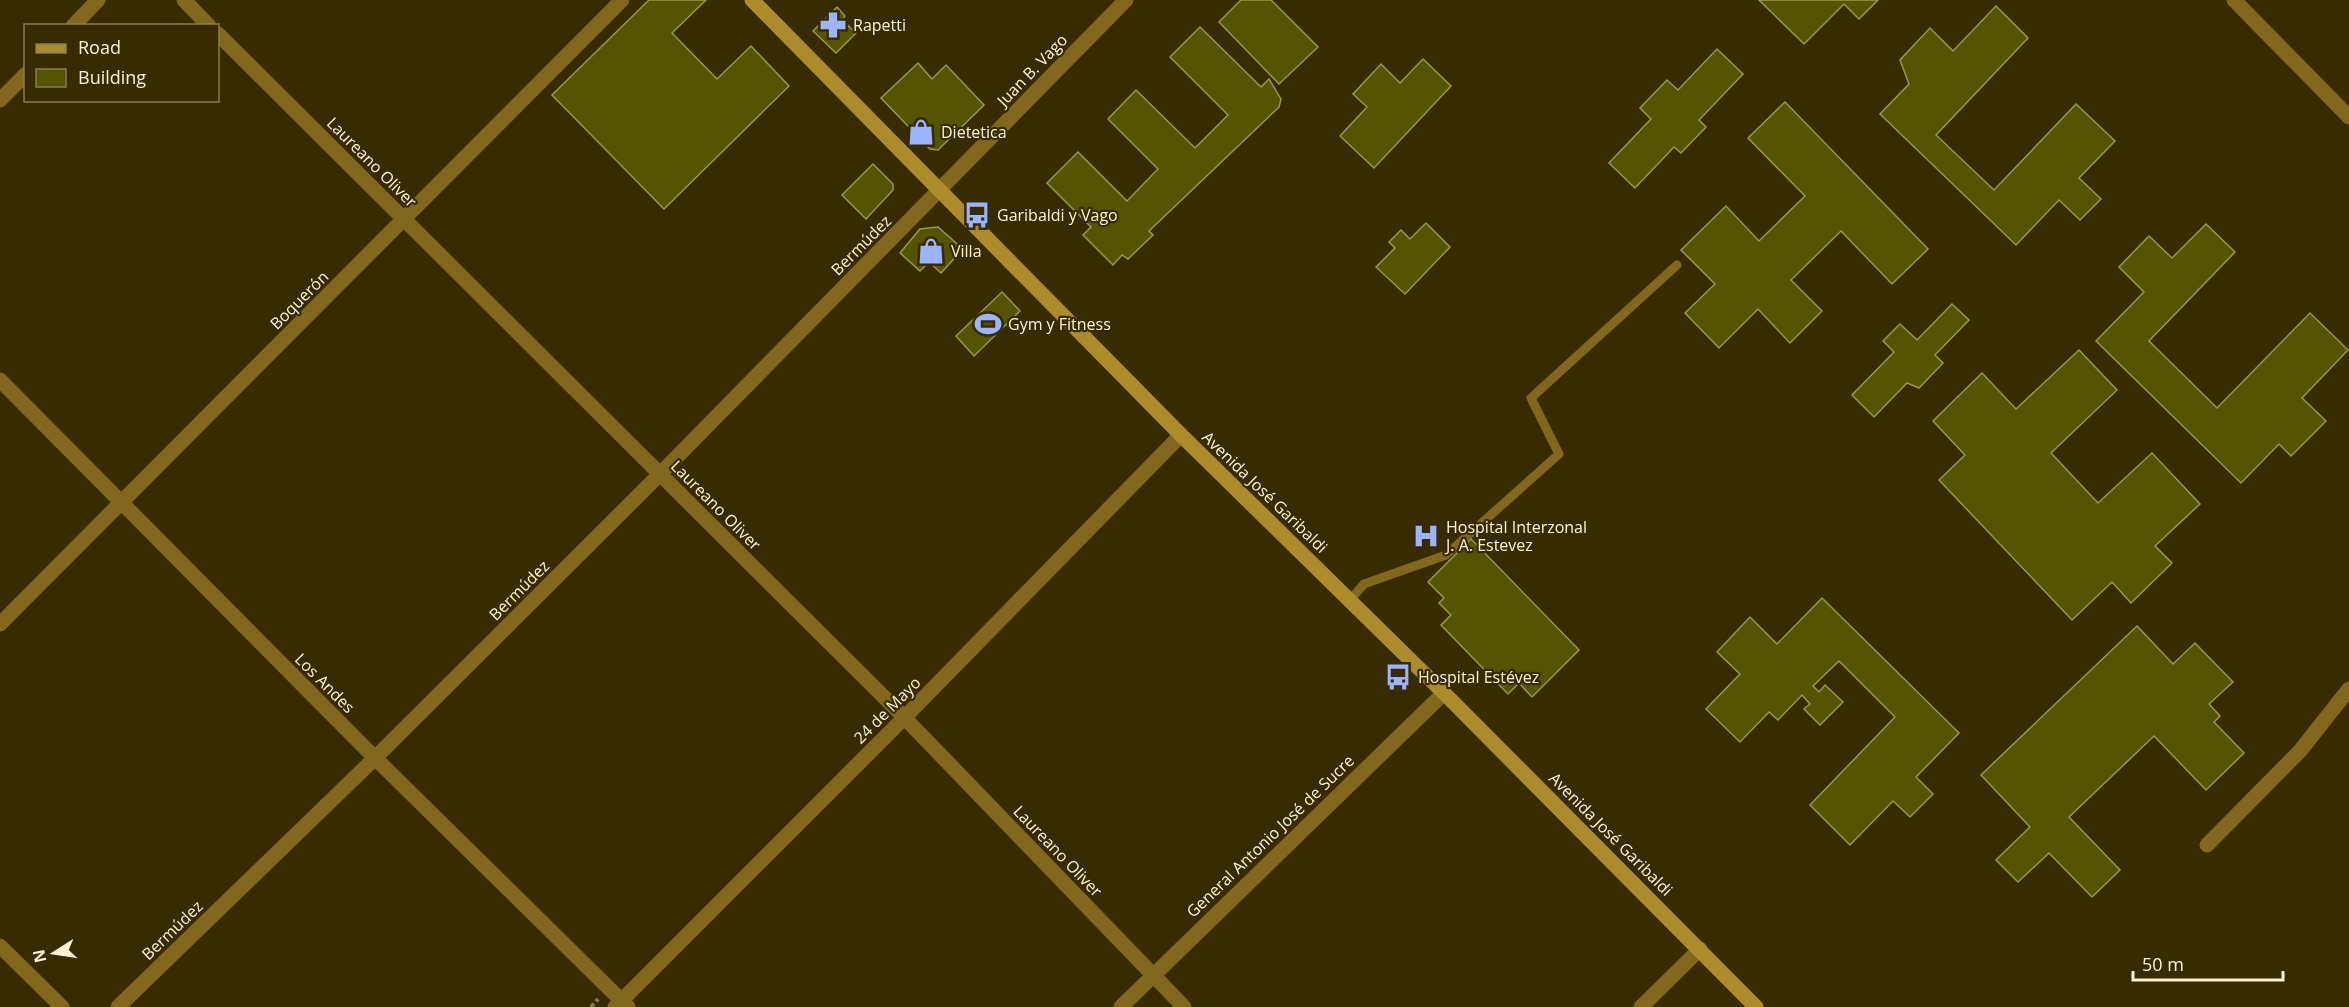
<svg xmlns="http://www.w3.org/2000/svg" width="2349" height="1007" font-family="'Open Sans',sans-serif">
<rect width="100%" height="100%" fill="#392b00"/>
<g fill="#545401" stroke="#989849" stroke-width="1.5">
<path d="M649,0H706L672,33L717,79L751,46L789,86L664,209L552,95Z"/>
<path d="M1241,0H1271L1318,47L1279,84L1219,22Z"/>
<path d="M1759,0H1878L1859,19L1844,4L1804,44Z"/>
<path d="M1996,6L2028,38L1936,135L1994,190L2076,104L2115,141L2079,178L2101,199L2080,220L2059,200L2016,245L1880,114L1909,84L1900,60L1930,28L1953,51Z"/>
<path d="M837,7L845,16L842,20L856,33L836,53L813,31Z"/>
<path d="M1200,27L1261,87L1269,79L1281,99L1279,107L1149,231L1153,235L1128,259L1122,255L1113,265L1083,235L1091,227L1047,183L1078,152L1127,201L1158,169L1108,119L1136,90L1195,148L1228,115L1170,57Z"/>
<path d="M1717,49L1743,74L1699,120L1706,127L1681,153L1674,147L1635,188L1609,163L1651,119L1640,108L1667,80L1678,90Z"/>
<path d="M1423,59L1451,86L1374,168L1340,136L1367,107L1353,94L1381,64L1400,83Z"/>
<path d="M918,63L932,79L946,65L984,105L938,150L930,149L881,98Z"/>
<path d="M1785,102L1928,249L1892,284L1841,231L1791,280L1822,311L1790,343L1758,309L1719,348L1685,313L1715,284L1681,250L1726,206L1759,241L1805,196L1748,138Z"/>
<path d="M873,164L893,184V190L866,219L842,195Z"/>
<path d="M1426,223L1450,247L1405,294L1376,267L1395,248L1389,242L1401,230L1410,239Z"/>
<path d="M2206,224L2235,252L2149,341L2217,408L2310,313L2348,350L2302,398L2326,421L2291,456L2279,444L2241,483L2096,341L2144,292L2119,267L2149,236L2172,258Z"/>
<path d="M938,227L963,249L941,273L929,262L920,271L900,253L920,229Z"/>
<path d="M1002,292L1020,311L974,356L956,336Z"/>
<path d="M1952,304L1969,320L1935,355L1943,363L1919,388L1907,383L1874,417L1852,395L1894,352L1883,341L1900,324L1917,340Z"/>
<path d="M2079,350L2117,390L2051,453L2098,503L2152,453L2200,504L2155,546L2172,563L2131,603L2112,582L2072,620L1939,480L1965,455L1933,421L1982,373L2016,409Z"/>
<path d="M1471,539L1579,650L1532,697L1519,683L1508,694L1441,625L1451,615L1439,603L1444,598L1428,582Z"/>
<path d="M1822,598L1959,733L1916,777L1933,794L1910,817L1893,801L1850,845L1810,805L1895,717L1839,661L1813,686L1819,692L1825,685L1843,702L1820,725L1804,709L1810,704L1802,695L1778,720L1769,712L1740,742L1706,709L1740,674L1717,652L1750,617L1777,644Z"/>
<path d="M2137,626L2173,664L2195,643L2233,682L2209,704L2220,716L2214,722L2244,753L2206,790L2154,736L2069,817L2120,870L2092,897L2049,853L2018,882L1996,860L2030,827L1981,775Z"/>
</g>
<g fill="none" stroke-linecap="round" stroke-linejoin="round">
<path stroke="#867953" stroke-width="4" stroke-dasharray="4.5 3" stroke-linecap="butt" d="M591,1007L598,999"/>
<path stroke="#82681c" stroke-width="9" d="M1350,600L1364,584L1446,555L1559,454L1531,398L1677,265"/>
<g stroke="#82681c" stroke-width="15">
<path d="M184,0L209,26"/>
<path d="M2234,0L2349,117"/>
<path d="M73,26L98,0"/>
<path d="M218,34L898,711L1184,1007"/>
<path d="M0,100L26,74"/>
<path d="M0,380L375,758L628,1007"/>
<path d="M0,624L622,0"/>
<path d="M2207,845L2300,751L2349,689"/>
<path d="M0,946L62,1007"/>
<path d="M118,1007L375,758L659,475L1126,0"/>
<path d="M615,1007L904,718L1181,435"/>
<path d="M1121,1007L1444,693"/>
<path d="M1641,1007L1700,949"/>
</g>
<path stroke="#ab8b2a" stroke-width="15" d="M752,0L1181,435L1444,693L1756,1007"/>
</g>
<defs>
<g id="pharmacy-bare" transform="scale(2.07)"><path d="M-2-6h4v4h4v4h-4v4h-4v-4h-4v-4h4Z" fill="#9cb4fd" stroke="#392b00" stroke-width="2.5" paint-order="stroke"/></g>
<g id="shop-bare" transform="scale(2.07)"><path d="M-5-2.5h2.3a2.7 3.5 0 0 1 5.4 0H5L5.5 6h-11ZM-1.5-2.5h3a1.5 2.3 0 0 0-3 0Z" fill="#9cb4fd" stroke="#392b00" stroke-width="2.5" paint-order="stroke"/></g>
<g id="bus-bare" transform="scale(2.07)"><path d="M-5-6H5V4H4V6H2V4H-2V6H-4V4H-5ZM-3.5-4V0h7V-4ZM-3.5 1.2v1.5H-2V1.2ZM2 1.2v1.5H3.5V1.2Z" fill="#9cb4fd" stroke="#392b00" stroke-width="2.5" paint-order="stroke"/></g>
<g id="stadium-bare" transform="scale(2.07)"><path d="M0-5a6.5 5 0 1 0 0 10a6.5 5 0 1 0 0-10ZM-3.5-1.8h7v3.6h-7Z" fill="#9cb4fd" stroke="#392b00" stroke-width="2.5" paint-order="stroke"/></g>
<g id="hospital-bare" transform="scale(2.07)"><path d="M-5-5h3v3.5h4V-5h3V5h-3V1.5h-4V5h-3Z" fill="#9cb4fd" stroke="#392b00" stroke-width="2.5" paint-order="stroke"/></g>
</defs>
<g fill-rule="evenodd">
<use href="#pharmacy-bare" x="833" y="25"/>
<use href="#shop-bare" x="921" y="132"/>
<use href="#bus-bare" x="977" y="215"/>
<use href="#shop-bare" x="931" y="251"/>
<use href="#stadium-bare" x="988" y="324"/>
<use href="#hospital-bare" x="1426" y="536"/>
<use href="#bus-bare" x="1398" y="677"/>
</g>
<g text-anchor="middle" stroke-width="4.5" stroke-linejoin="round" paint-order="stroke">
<g font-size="16" fill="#fff3d5" stroke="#392b00" text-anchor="start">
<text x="853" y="31">Rapetti</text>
<text x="941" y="138">Dietetica</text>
<text x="997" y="221">Garibaldi y Vago</text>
<text x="951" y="257">Villa</text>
<text x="1008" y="330">Gym y Fitness</text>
<text x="1446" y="533">Hospital Interzonal<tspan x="1446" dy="18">J. A. Estevez</tspan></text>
<text x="1418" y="683">Hospital Estévez</text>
</g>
<g font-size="16" fill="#fff3d5" stroke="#392b00">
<text transform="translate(1032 70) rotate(-46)" y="6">Juan B. Vago</text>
<text transform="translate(372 162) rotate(45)" y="6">Laureano Oliver</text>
<text transform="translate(861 245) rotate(-45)" y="6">Bermúdez</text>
<text transform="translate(299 300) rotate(-45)" y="6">Boquerón</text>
<text transform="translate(1265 492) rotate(44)" y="6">Avenida José Garibaldi</text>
<text transform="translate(716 505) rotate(45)" y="6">Laureano Oliver</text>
<text transform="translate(519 590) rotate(-45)" y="6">Bermúdez</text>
<text transform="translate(325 683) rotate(45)" y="6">Los Andes</text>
<text transform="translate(887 710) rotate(-45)" y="6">24 de Mayo</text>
<text transform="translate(1611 834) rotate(45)" y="6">Avenida José Garibaldi</text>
<text transform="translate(1270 836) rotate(-44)" y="6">General Antonio José de Sucre</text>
<text transform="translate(1058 851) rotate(46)" y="6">Laureano Oliver</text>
<text transform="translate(172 930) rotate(-44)" y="6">Bermúdez</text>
</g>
</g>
<rect x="24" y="24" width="195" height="78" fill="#392b00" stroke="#887b55" stroke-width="1.5"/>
<rect x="36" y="44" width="30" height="9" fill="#ab8b2a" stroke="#887b55" stroke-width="1.5"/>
<text x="78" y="54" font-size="18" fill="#fff3d5">Road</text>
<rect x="36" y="69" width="30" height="18" fill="#545401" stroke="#887b55" stroke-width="1.5"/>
<text x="78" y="84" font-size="18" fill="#fff3d5">Building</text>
<g transform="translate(54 953) rotate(258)" stroke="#392b00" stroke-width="4.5" paint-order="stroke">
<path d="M0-4.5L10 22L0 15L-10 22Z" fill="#fff3d5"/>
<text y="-9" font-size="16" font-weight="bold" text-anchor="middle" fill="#fff3d5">N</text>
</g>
<path d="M2133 971v9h150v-9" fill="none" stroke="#fff3d5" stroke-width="3"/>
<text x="2142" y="971" font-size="18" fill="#fff3d5" stroke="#392b00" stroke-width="4.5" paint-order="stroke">50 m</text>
</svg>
